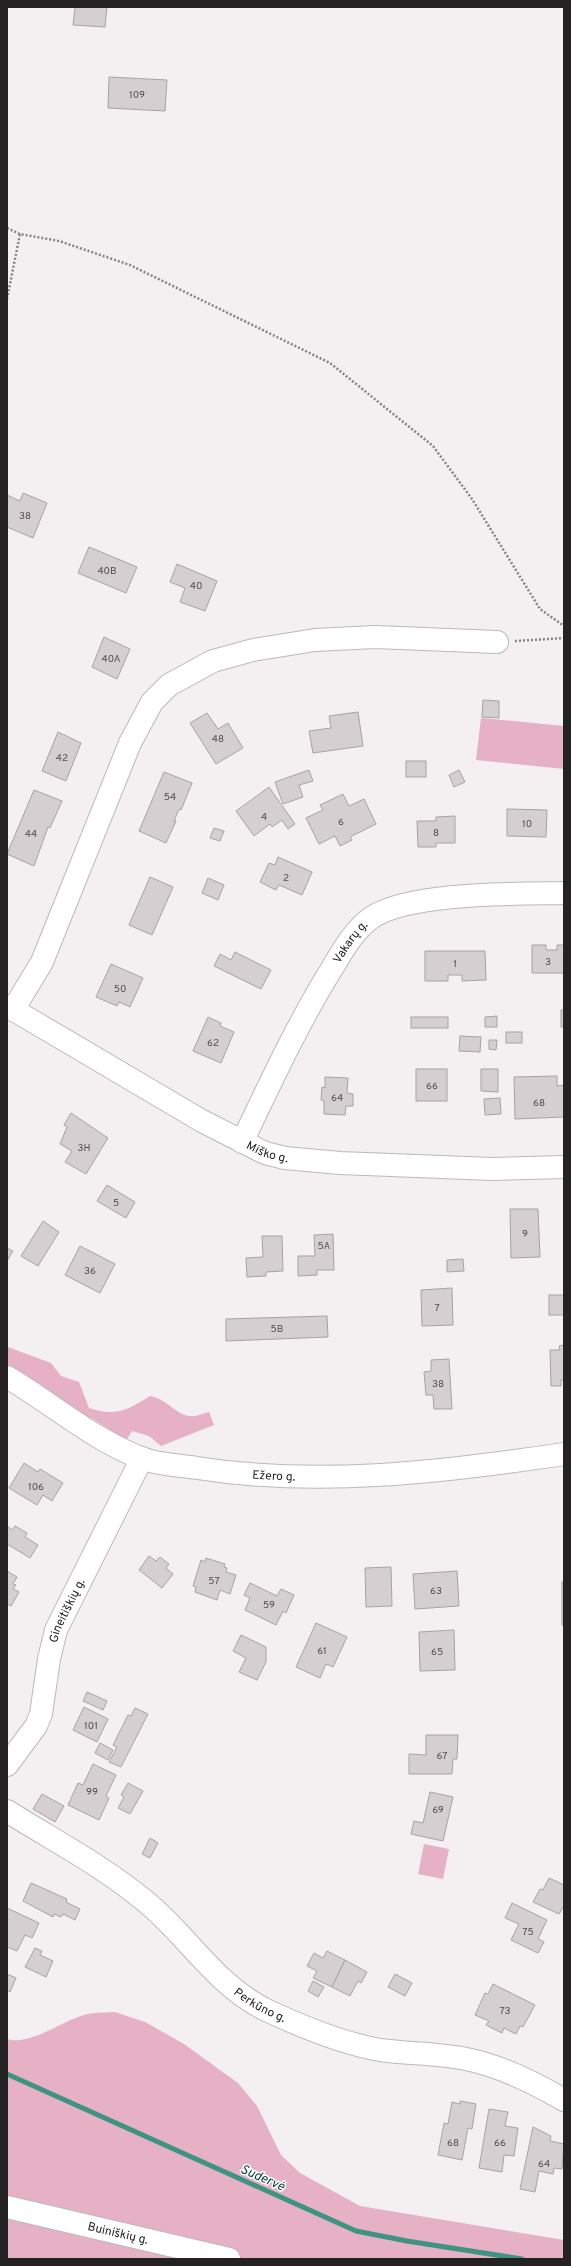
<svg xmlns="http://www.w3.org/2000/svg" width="571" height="2266" font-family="Overpass,sans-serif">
<rect width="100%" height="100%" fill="#f4eff1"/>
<g fill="#e7b1c5">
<path d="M481,718L564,726V769L476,760Z"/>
<path d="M7,1342L8,1347L51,1363L61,1376L79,1382L89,1408C115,1417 128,1410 150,1396C167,1399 176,1415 190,1416C196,1417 204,1413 209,1412L214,1425L161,1446L149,1436L132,1431L126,1441L92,1418L78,1417L7,1370Z"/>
<path d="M424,1844L449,1849L443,1879L418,1874Z"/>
<path d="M115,2012L145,2022L184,2044L238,2083L257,2106L281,2155L300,2173L360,2206L564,2240V2259H7V2039C30,2046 62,2021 84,2015C93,2012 105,2013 115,2012Z"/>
</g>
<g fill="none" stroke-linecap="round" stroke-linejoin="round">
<path stroke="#3f9382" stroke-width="5" d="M7,2074L356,2231L407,2241L522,2259"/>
</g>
<g fill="#d5cfd1" stroke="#a7a2a4">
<path d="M75,7H107L105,27L73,25Z"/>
<path d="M109,77L167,80L165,111L108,108Z"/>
<path d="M23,493L47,503L33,538L7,527V495L20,501Z"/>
<path d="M89,547L137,567L126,593L78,573Z"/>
<path d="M177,564L217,581L205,611L180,602L185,588L170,582Z"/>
<path d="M104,637L130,649L117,679L92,667Z"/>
<path d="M483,700L499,701V718L482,717Z"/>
<path d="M358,712L363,746L313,753L309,731L331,728L329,716Z"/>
<path d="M207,713L218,729L228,723L243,748L216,764L190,723Z"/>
<path d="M58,732L81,743L66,781L42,771Z"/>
<rect x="406" y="761" width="20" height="16"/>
<path d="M309,770L313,781L299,785L303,797L283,804L275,782Z"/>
<path d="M459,770L465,782L454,787L449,775Z"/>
<path d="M164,772L192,783L181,810L179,809L174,821H176L166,843L139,831Z"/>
<path d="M269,787L295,824L288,829L282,820L272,827L270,824L254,836L236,811Z"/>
<path d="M34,790L62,801L50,828L48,827L34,866L7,854Z"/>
<path d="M343,794L349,806L364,799L376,824L350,837L352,840L340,846L335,836L319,844L306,818L323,810L320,805Z"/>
<path d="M507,809L547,810L546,837L507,836Z"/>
<path d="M455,816V843H436V847H418L417,821H436V817Z"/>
<path d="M214,828L224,831L220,841L210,838Z"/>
<path d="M278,857L312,872L302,895L279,885L276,890L260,882L269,863L275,865Z"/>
<path d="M150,877L173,887L152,935L129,925Z"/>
<path d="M208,878L224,885L218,900L202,893Z"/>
<path d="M532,945H546V950H557V945H564V973H532Z"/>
<path d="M425,951H485L486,980L462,981V975H448V981H425Z"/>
<path d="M235,952L271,970L261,989L214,966L220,954L231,960Z"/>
<path d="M111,964L143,978L130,1007L119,1002L117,1006L96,997Z"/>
<rect x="561" y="1010" width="3" height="17"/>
<path d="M497,1016V1027H485V1017Z"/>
<path d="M208,1017L221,1023L220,1026L234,1032L221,1063L193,1051Z"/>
<rect x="411" y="1017" width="37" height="11"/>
<rect x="506" y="1032" width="16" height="11"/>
<path d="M460,1036L481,1037L480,1052L459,1051Z"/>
<path d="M489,1040H497L496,1050L489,1049Z"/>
<rect x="416" y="1069" width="31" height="32"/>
<path d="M481,1069H498V1092L481,1091Z"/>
<path d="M557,1076V1086L564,1085V1117L515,1119L514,1077Z"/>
<path d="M325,1077L348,1078L347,1093L353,1094V1106H346L345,1115L324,1114V1101L321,1100L322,1087L325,1088Z"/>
<path d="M500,1098L501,1114L485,1115L484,1099Z"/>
<path d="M71,1113L108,1138L86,1174L65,1162L72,1151L60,1144L67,1127L64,1125Z"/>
<path d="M107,1185L135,1202L126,1218L97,1201Z"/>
<path d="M510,1209H538L540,1257L511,1258Z"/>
<path d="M43,1221L59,1232L38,1266L21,1256Z"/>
<path d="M333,1234L334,1270H317V1275L298,1276V1256H315L314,1235Z"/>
<path d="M262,1236H282L283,1271L266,1272V1276L247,1277L246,1258L263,1257Z"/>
<path d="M80,1246L115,1264L100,1293L65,1275Z"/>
<path d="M7,1248L13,1251L7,1261Z"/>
<path d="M463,1259L464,1271L447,1272V1260Z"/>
<path d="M452,1288L453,1325L422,1326L421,1290Z"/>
<rect x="549" y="1295" width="15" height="20"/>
<path d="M327,1316L328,1337L226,1341V1319Z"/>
<path d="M564,1345V1380H561V1386H551L550,1350H560L559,1346Z"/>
<path d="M449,1359L452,1409H434L433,1395H426L424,1372L431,1371V1360Z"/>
<path d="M24,1463L38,1472L40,1469L63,1483L52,1501L43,1495L37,1505L9,1488Z"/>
<path d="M7,1526L12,1530L15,1526L27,1533L25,1537L38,1545L30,1558L7,1544Z"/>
<path d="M149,1556L156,1561L160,1557L169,1564L166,1568L173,1574L162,1588L139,1570Z"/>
<path d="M206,1558L225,1564L224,1567L227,1568L226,1572L236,1575L230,1594L220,1590L217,1600L195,1592L196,1587L193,1586L201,1560L205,1562Z"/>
<path d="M391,1567L392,1606L366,1607L365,1568Z"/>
<path d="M7,1571L17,1577L13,1584L16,1585L13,1589L19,1592L11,1606L7,1604Z"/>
<path d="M457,1571L459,1606L415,1609L413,1574Z"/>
<rect x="562" y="1582" width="2" height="43"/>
<path d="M250,1583L277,1596L281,1589L294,1595L286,1613L283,1611L276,1625L245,1610L250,1598L244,1595Z"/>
<path d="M316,1623L347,1637L333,1667L326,1664L320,1678L296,1667Z"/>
<path d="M454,1630L455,1670L420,1671L419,1632Z"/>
<path d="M241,1635L266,1647V1662L257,1680L239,1672L246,1658L233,1651Z"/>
<path d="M87,1692L107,1701L103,1710L83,1701Z"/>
<path d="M84,1707L108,1719L97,1742L73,1730Z"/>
<path d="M135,1708L148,1714L121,1767L109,1762L117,1747L113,1745L128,1715L131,1716Z"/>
<path d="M426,1735H458L457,1759H453L452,1774H409V1754L426,1755Z"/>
<path d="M100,1743L113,1750L108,1760L95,1753Z"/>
<path d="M93,1764L116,1775L106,1796L109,1798L99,1820L68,1805L78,1783L83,1785Z"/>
<path d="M128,1783L143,1791L130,1814L118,1808L124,1797L121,1795Z"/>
<path d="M430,1792L453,1797L443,1841L411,1834L414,1821L423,1823Z"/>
<path d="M42,1794L64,1806L55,1822L33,1809Z"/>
<path d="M150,1838L158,1843L150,1858L142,1854Z"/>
<path d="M549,1878L564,1885V1907H563L559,1914L533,1902L540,1889L543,1890Z"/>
<path d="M31,1883L67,1899L66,1902L80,1909L75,1920L63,1914L61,1917L54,1914L53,1917L23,1901Z"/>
<path d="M512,1903L547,1920L538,1939L544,1942L538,1953L511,1940L519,1924L505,1918Z"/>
<path d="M7,1908L39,1923L32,1938L25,1935L17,1951L7,1947Z"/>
<path d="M35,1948L42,1951L40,1955L53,1961L46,1977L25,1967Z"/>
<path d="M327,1951L345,1960L332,1987L313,1978L317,1971L307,1966L314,1953L323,1958Z"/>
<path d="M345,1960L367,1972L361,1983L358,1981L350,1996L332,1987Z"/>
<path d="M7,1974L16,1978L10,1992L7,1990Z"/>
<path d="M395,1974L412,1983L405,1996L388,1987Z"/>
<path d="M313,1981L324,1987L318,1997L308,1991Z"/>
<path d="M493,1984L535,2005L523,2027L520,2026L516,2034L504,2028L502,2033L486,2025L489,2021L475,2015L485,1993L488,1994Z"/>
<path d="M460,2101L476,2104L472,2129L468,2128L462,2160L438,2155L444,2123L448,2124L452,2102L460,2104Z"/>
<path d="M489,2109L508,2112L505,2126L518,2128L514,2156L504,2155L502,2172L479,2168Z"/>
<path d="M533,2127L551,2136L550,2141L564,2144L562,2169L554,2168L553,2174L539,2171L535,2192L520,2189Z"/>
</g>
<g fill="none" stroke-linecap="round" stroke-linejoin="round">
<g stroke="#bdb8ba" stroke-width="24">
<g id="minor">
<path id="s1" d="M7,1006L202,1121L265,1153L285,1158L340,1163L492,1169L564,1167"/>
<path d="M13,1010L42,962L130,743L152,702L169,685L213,661L253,650L315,640L375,637L497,642"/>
<path id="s2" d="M242,1142C270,1084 297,1025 331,970C342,952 353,931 371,918C408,892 517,894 564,893"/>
<path id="s3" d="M7,1377C51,1403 92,1439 141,1458C158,1465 179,1465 197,1468C318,1487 444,1472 564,1454"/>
<path id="s4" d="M7,1765L36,1726L41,1714L49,1659L56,1630L142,1458"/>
<path id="s5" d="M7,1811C53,1840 103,1866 145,1901C187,1935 215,1984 264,2009C300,2026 340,2043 380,2050C408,2054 438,2053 466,2059C501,2066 533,2082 564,2100"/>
<path id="s6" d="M7,2207L229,2259"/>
</g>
</g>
<g stroke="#868384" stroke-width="2.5" stroke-dasharray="2 2" stroke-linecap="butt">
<path d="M7,228L20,234L59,241L130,265L330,363L433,446L472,499L540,609L564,626"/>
<path d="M7,299L20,234"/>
<path d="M515,641L564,638"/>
</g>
<use href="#minor" stroke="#fff" stroke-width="22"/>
</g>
<g text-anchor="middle" stroke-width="3" stroke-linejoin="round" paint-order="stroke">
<g font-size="10" fill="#504d4e">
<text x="137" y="98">109</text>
<text x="25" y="519">38</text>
<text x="107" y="574">40B</text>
<text x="196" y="589">40</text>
<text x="111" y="662">40A</text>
<text x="218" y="742">48</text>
<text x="62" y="761">42</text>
<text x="170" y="800">54</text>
<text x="264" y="820">4</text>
<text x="341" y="825">6</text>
<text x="527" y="827">10</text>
<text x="436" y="836">8</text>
<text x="31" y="837">44</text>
<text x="286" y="881">2</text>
<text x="548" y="965">3</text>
<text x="455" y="967">1</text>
<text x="120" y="992">50</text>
<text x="213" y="1046">62</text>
<text x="432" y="1089">66</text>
<text x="337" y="1101">64</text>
<text x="539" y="1106">68</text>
<text x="84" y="1151">3H</text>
<text x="116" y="1206">5</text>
<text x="525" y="1237">9</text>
<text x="324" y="1249">5A</text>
<text x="90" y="1274">36</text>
<text x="437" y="1311">7</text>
<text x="277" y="1332">5B</text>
<text x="438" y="1387">38</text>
<text x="36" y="1490">106</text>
<text x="214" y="1584">57</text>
<text x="436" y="1594">63</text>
<text x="269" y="1608">59</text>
<text x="322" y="1654">61</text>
<text x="437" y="1655">65</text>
<text x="91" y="1729">101</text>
<text x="442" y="1759">67</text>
<text x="92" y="1795">99</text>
<text x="438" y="1813">69</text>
<text x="528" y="1935">75</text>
<text x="505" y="2014">73</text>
<text x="453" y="2146">68</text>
<text x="500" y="2146">66</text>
<text x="544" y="2167">64</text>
</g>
<g font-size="12" fill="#242223" stroke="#fff">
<text dy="4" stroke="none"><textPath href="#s2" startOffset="228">Vakarų g.</textPath></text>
<text dy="4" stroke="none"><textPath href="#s1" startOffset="299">Miško g.</textPath></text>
<text dy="4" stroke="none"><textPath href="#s3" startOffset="291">Ežero g.</textPath></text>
<text dy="4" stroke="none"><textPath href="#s4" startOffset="169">Gineitiškių g.</textPath></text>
<text dy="4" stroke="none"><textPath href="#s5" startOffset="321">Perkūno g.</textPath></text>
<text dy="4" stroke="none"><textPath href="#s6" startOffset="114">Buiniškių g.</textPath></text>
</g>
<g font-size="13" font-style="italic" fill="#033c33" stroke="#fff">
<text transform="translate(263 2177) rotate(24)" y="5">Sudervė</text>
</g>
</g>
<rect width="571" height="2266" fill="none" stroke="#242223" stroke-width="16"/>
</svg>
